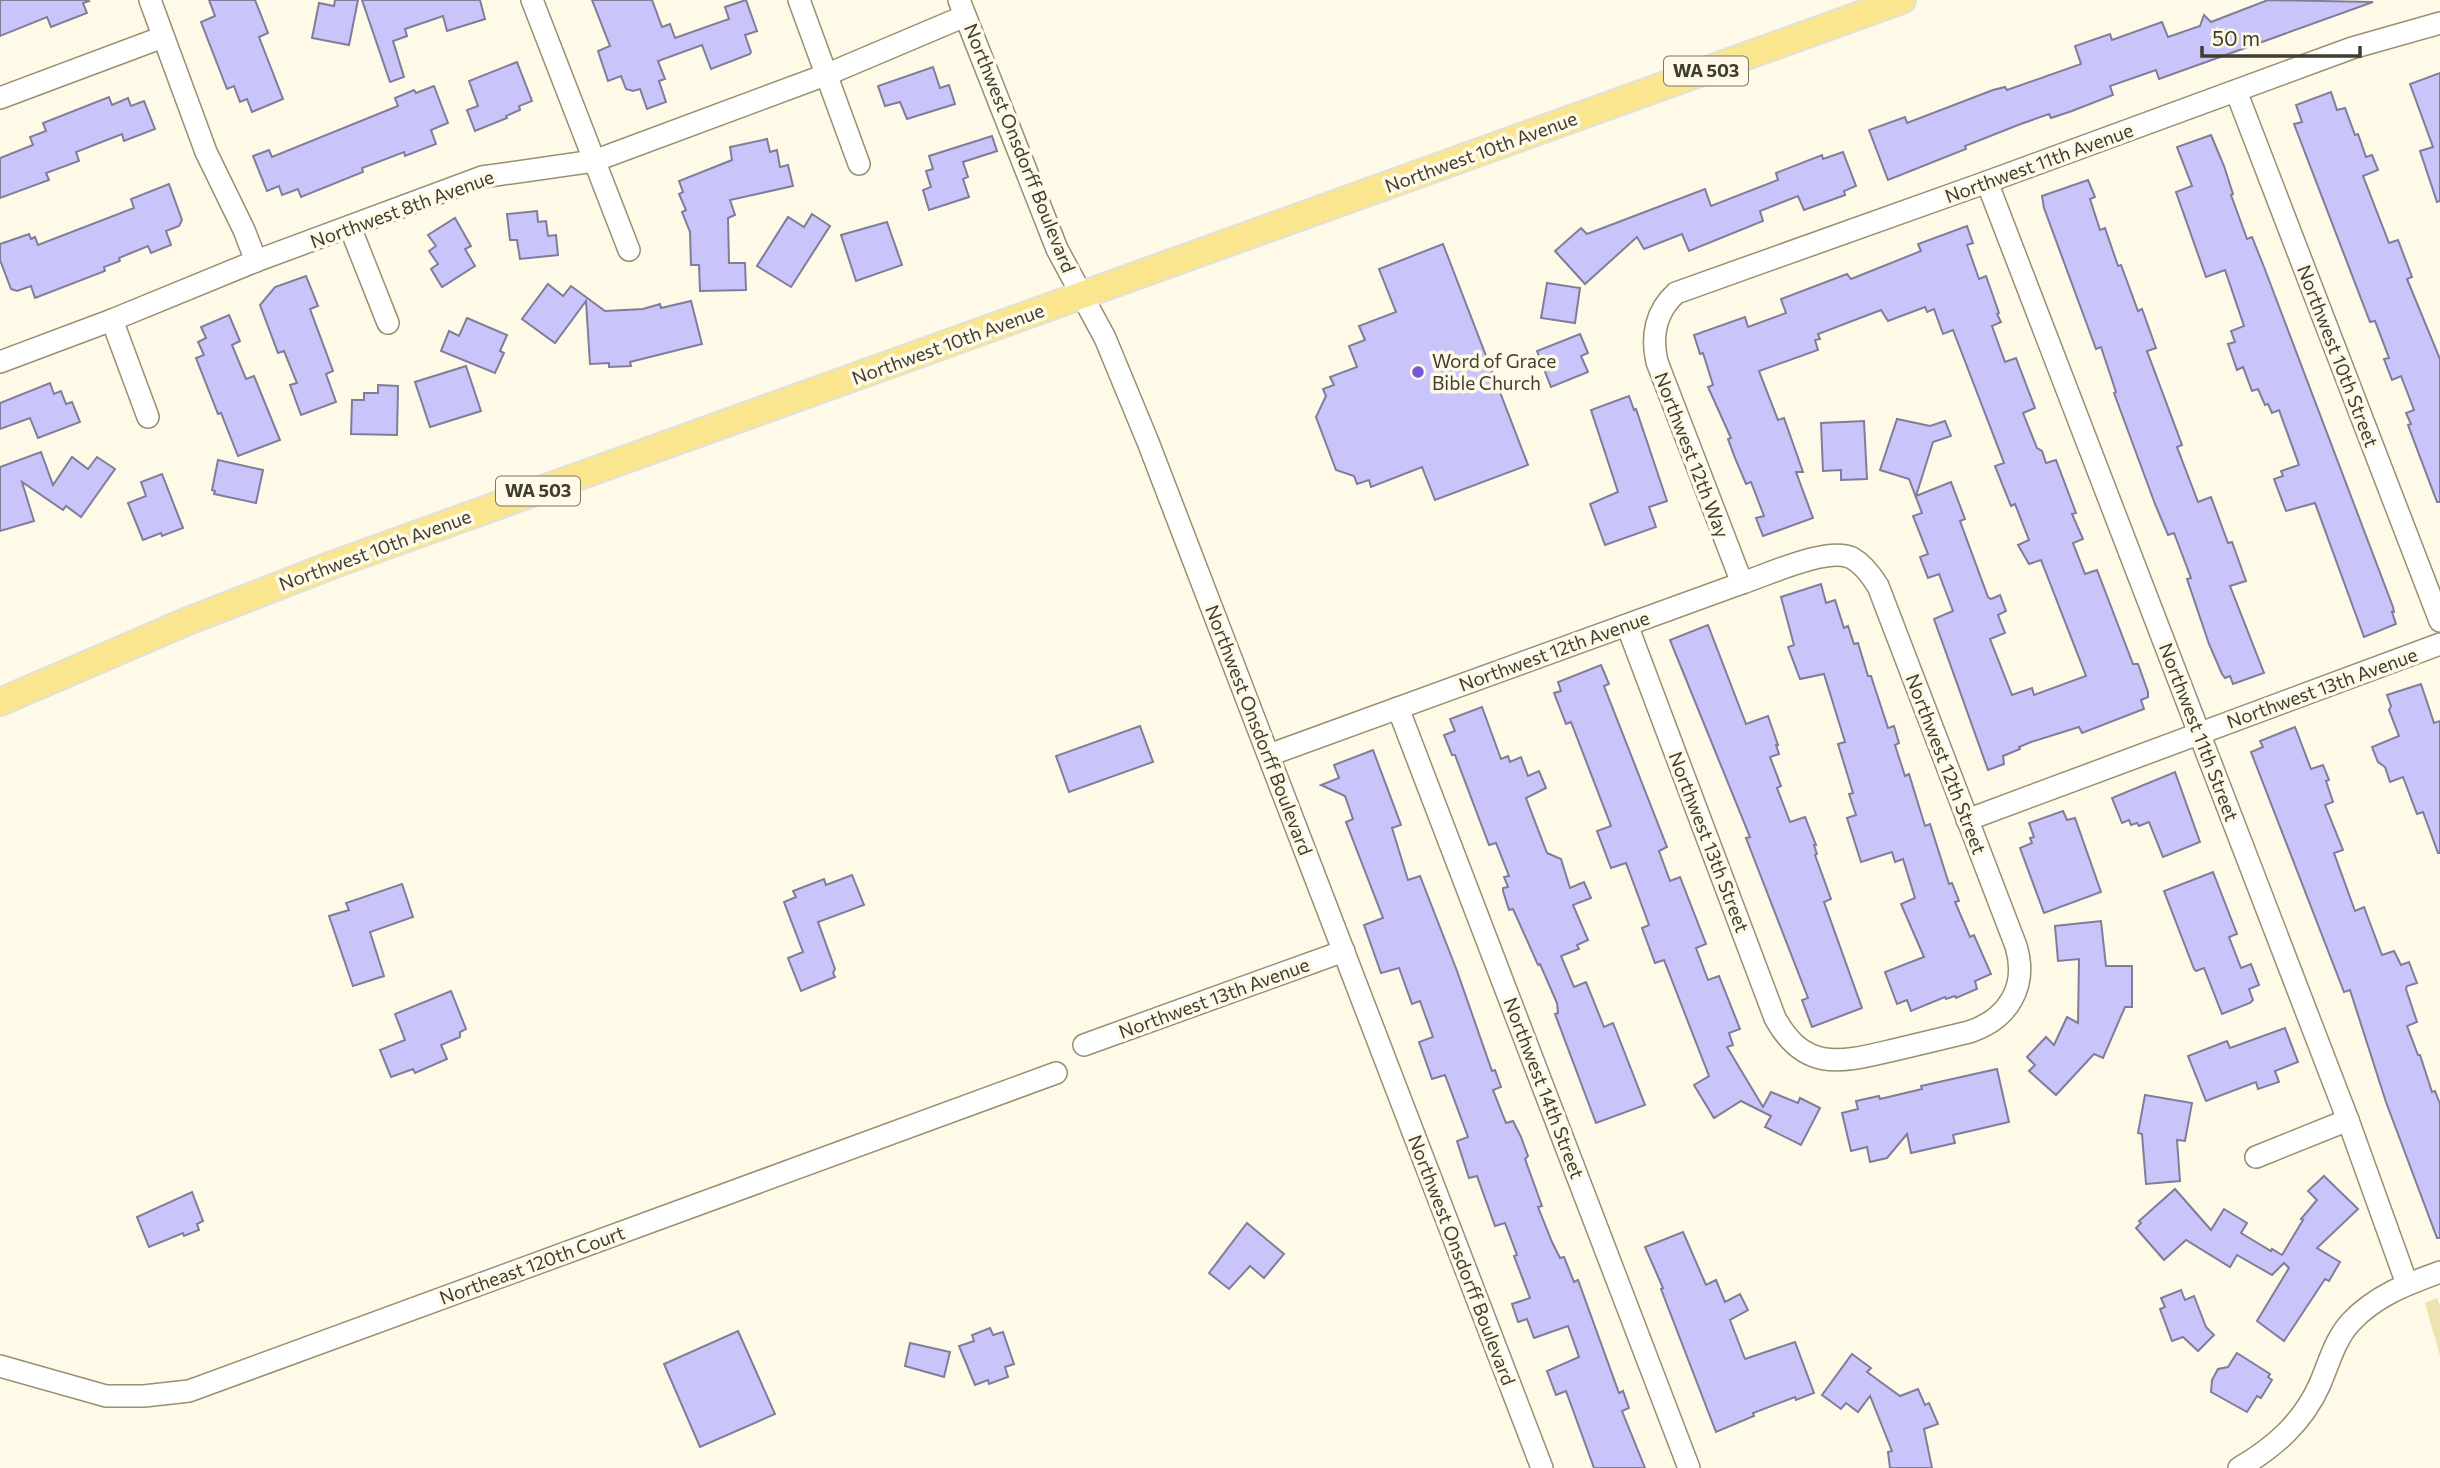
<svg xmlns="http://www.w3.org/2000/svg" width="2440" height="1468" font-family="Commissioner,sans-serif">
<rect width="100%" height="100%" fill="#fffae7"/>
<path fill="#ede2b2" d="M2437,1298L2440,1306V1356L2425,1303Z"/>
<g fill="#c9c4fa" stroke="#7f7d9a" stroke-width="2">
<path d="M0,0H88L89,1L83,3L87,13L51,27L47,17L0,36Z"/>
<path d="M209,0H255L268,33L259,37L283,99L252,112L247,99L240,102L234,86L227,89L201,22L215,16Z"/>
<path d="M335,0H358L349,45L312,38L319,3L334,6Z"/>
<path d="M362,0H480L485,19L447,31L443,16L405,29L407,36L393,41L404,77L390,82Z"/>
<path d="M592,0H652L662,27L670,24L675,38L729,19L725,7L746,0L757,31L745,35L751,52L750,54L711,69L702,45L658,61L665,79L659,81L666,102L647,109L640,89L633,91L626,89L621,76L608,81L598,51L610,46Z"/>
<path d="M2268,0L2373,2L2159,79L2156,70L2110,86L2113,95L2072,111L2051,118L2049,114L2018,125L1965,146L1966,149L1888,180L1869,130L1905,117L1907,123L1993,90L2005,87L2007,90L2081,64L2075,46L2110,34L2112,40L2162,22L2168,37L2200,26L2204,15L2211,22Z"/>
<path d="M517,62L532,101L519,106L520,110L506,116L507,118L475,131L467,110L478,106L469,81Z"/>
<path d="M933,67L940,88L949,85L955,104L907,119L900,102L885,106L878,86Z"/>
<path d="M2440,73V201L2437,202L2420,151L2433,147L2410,84Z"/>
<path d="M434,86L448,123L431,130L436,144L405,156L404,152L362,168L363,172L301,197L298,189L282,195L279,186L267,191L253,156L269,150L272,157L398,106L395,98L414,90L416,93Z"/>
<path d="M2331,92L2337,110L2345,108L2355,135L2358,134L2366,157L2372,155L2378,170L2363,176L2389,243L2398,240L2412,277L2407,279L2440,359V502H2437L2408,425L2411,424L2406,413L2414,410L2401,376L2392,380L2384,359L2389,358L2375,321L2370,322L2294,124L2302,122L2296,105Z"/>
<path d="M109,97L112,105L128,98L131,106L144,101L155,129L124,141L122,134L76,152L79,161L46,173L49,180L0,198V158L33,145L30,137L46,131L43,123Z"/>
<path d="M2211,135L2224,166L2233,194L2231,195L2247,239L2252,237L2264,267L2393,607L2394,612H2392L2396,624L2364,637L2315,503L2286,511L2274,479L2283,476L2281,471L2299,465L2279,410L2272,413L2268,404L2265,405L2258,389L2252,391L2243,367L2237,370L2228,344L2235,342L2231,331L2244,326L2225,270L2206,277L2176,192L2192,186L2177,147Z"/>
<path d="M992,136L997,151L963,162L968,177L963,179L969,197L929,210L923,190L931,187L926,171L933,169L929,156Z"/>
<path d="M767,139L770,152L777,150L780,167L788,165L793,186L730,200L735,215L728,218L729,263H745L746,290L700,291L699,265H691L690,232L682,212L686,210L679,194L683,192L679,181L732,160L730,147Z"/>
<path d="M1843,152L1856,186L1844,191L1845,195L1804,210L1798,196L1760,211L1763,221L1689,251L1682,234L1644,249L1637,237L1585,284L1555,251L1581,228L1587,234L1705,189L1711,206L1778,180L1776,173L1822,155L1823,159Z"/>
<path d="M2088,180L2095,197L2090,199L2100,230L2105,228L2118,266L2121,265L2138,311L2142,309L2156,348L2147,351L2182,445L2177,447L2198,502L2211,497L2228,543L2232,542L2246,581L2230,586L2264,673L2233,684L2230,676L2225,678L2222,674L2209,644L2187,579L2191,578L2174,533L2168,535L2155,504L2114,393L2116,392L2101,347L2096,349L2044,208L2042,196Z"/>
<path d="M169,184L182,220L179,226L166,231L171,245L151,253L148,246L119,258L120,261L104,267L105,271L35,298L31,286L17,291L11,289L0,260V244L29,234L31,239L35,237L38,245L134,208L131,199Z"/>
<path d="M537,211L538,222L546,221L548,236L556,235L558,255L520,259L517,240H510L507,214Z"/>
<path d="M812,214L830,226L791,287L757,266L788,217L804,227Z"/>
<path d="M455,218L471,246L465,249L475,266L442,287L431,269L438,264L429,251L436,246L428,235Z"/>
<path d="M887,222L902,265L856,281L841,235Z"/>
<path d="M1967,226L1973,243L1967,245L1979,279L1986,276L1999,313L1997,314L2001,322L1992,326L2005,362L2016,358L2035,408L2023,413L2037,448L2042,451L2046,463L2056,460L2076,513L2072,514L2083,539L2073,543L2085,574L2097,570L2133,664H2138L2148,692V697L2141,700L2144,709L2082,733L2079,727L2031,742L2019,747L2020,749L2003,756L2004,764L1988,770L1934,619L1953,611L1939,574L1928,578L1920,557L1928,554L1913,516L1922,513L1909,479L1880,470L1897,419L1930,426L1945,421L1951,436L1933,442L1916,496L1951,482L1965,519L1960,521L1988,597L1991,599L2000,595L2006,611L1998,615L2005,633L1990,639L2012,695L2032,688L2034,695L2086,676L2041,560L2029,564L2018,545L2029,540L2015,504L2011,506L1995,466L2004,463L1953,330L1943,334L1934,309L1927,312L1925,307L1888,321L1881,310L1818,334L1820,339L1815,340L1818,350L1759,371L1778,420L1784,418L1803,472H1796L1813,518L1763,536L1756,518L1764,516L1751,482L1746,484L1735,458L1728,439L1731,438L1708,387L1713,385L1703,353L1700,354L1694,335L1745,317L1748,327L1786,313L1781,299L1847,274L1851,279L1921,251L1918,244Z"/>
<path d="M1443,244L1528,465L1435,500L1422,467L1371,487L1369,480L1357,484L1354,476L1336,470L1316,417L1326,396L1323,389L1334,385L1330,377L1357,367L1349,346L1365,340L1359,326L1396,312L1379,269Z"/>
<path d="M306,276L318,306L310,309L333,371L326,374L336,402L301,415L290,385L297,383L284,351L278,353L260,305L275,287Z"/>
<path d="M1547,283L1580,288L1575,323L1541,318Z"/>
<path d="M548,284L563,296L571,286L605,311L643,309L660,304L661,308L691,301L702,344L630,362L631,366L609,367V363L590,364L586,301L555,343L522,319Z"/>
<path d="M229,315L240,341L232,345L246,379L254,376L280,440L238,456L221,413L218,414L196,358L204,355L198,342L206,338L201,327Z"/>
<path d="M467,318L507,335L500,351L504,353L495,373L441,351L449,331L459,336Z"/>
<path d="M1580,334L1588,353L1581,356L1588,372L1551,387L1537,351Z"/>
<path d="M466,366L481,411L430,427L415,382Z"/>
<path d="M50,383L54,394L61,391L66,404L72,402L80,422L38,438L30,418L0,429V403Z"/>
<path d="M378,385L398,386L397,435L351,434L352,400H364V393H378Z"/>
<path d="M1629,396L1634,410L1636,409L1667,501L1649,507L1656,527L1605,545L1590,504L1618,492L1591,410Z"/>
<path d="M1864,421L1867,479L1841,480V470L1823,471L1821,423Z"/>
<path d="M41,452L53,485L72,457L88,469L97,457L115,469L81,517L66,506L63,510L22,482L34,521L0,531V467Z"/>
<path d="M218,460L263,470L256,503L214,494L215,491L212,490Z"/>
<path d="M162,474L183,528L162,536L161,533L143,540L128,503L146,496L141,482Z"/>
<path d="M1821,584L1826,603L1835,600L1844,628L1848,626L1854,644L1858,643L1868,676H1871L1888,728L1894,726L1899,743L1895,745L1905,776L1909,774L1925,826L1930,824L1949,884L1952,883L1959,901L1955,902L1970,937L1974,935L1991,974L1975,981L1977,989L1956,998L1955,996L1946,999L1945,997L1911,1011L1907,1000L1897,1004L1885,972L1924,957L1901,904L1915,898L1903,859L1895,862L1892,852L1861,862L1847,818L1856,815L1849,794L1853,793L1838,744L1845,742L1824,674L1800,679L1788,647L1794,645L1781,597Z"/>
<path d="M1708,625L1746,724L1768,716L1778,745H1776L1779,754L1770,757L1781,786L1777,788L1790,822L1805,817L1816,845H1814L1817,854L1815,855L1831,899L1824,902L1862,1008L1812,1027L1802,1000L1808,998L1746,838L1750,837L1670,640Z"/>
<path d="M1601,665L1609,684L1604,686L1667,847L1659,851L1670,881L1680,877L1706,944L1696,948L1708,980L1719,976L1740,1029L1729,1033L1733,1045L1727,1047L1763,1107L1771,1092L1798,1103L1800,1098L1820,1108L1801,1145L1765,1127L1771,1116L1741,1101L1714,1118L1694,1085L1709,1076L1664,960L1655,963L1642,928L1649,925L1626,863L1611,868L1597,831L1611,826L1571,722L1566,724L1554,693L1561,691L1558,682Z"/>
<path d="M2421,684L2434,723L2440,721V853H2438L2423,812L2417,814L2403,777L2390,782L2385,767L2378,762L2372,747L2399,736L2389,710L2391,706L2387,695Z"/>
<path d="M1482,707L1501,759L1508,756L1510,762L1521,757L1528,776L1539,771L1546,788L1526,798L1547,853L1561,859L1570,888L1584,882L1591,898L1573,905L1588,940L1577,945L1579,949L1561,956L1574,987L1586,982L1604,1027L1613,1023L1645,1105L1596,1123L1555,1014L1558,1013L1557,1003L1540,964L1538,965L1513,909L1509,910L1503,891V888L1508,887L1504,877L1509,876L1496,843L1489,845L1455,755H1452L1444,735L1455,731L1450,719Z"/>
<path d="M1140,726L1153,762L1069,792L1056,756Z"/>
<path d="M2295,727L2311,769L2323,765L2329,780L2326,781L2333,802L2325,805L2343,850L2334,853L2355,911L2364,907L2382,955L2394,951L2401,965L2409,962L2417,983L2407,986L2406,989L2417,1022L2407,1026L2418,1055H2420L2432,1092L2435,1091L2440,1104V1238H2437L2386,1102L2350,990L2344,992L2251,752L2263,747L2260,741Z"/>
<path d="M1373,750L1401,825L1392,828L1408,880L1420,876L1457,971L1492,1071L1495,1070L1501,1087L1493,1090L1506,1123L1513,1121L1521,1137L1528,1156L1525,1159L1542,1206L1538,1207L1552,1242L1560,1258L1564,1257L1574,1282L1578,1280L1619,1393L1623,1391L1629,1408L1622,1411L1645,1468H1594L1566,1391L1556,1395L1547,1371L1579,1357L1568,1326L1534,1338L1527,1319L1518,1322L1512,1304L1530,1298L1514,1256L1517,1255L1505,1223L1495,1226L1477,1176L1469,1178L1457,1141L1468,1137L1445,1075L1432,1079L1419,1042L1433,1037L1420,1001L1412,1004L1399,968L1381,973L1364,925L1383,918L1346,822L1353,819L1345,796L1321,785L1339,778L1334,765Z"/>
<path d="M2175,772L2200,842L2163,857L2149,822L2139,826L2137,823L2131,825L2129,820L2122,823L2112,798Z"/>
<path d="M2063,811L2067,820L2075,818L2101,892L2044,913L2020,848L2032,843L2030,838L2034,837L2029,823Z"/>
<path d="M2213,872L2237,934L2229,937L2241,968L2251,964L2259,985L2249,989L2253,1000L2250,1003L2222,1014L2204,968L2196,971L2194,969L2164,891Z"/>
<path d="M852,875L864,905L818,922L835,969L833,973L835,977L801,991L788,958L803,952L784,902L796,897L793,891L824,879L826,885Z"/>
<path d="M402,884L413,917L370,932L384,976L353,986L329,916L349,910L346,903Z"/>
<path d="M2101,921L2106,966H2132V1007H2125L2103,1058L2094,1054L2056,1095L2029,1071L2035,1065L2027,1057L2046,1037L2054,1045L2067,1017L2078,1023L2079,959L2058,961L2055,926Z"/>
<path d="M451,991L466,1029L460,1032V1037L441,1045L447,1059L415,1073L413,1069L391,1077L380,1050L405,1040L395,1014Z"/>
<path d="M2285,1028L2298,1062L2275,1071L2279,1082L2258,1089L2256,1082L2206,1101L2188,1056L2227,1041L2230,1048Z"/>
<path d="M1997,1069L2009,1122L1953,1135L1955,1143L1911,1153L1907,1134L1887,1158L1870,1162L1867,1147L1851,1151L1842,1113L1858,1109L1856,1101L1879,1096L1880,1099L1922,1089L1921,1086Z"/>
<path d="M2145,1095L2192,1103L2185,1141L2177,1140L2180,1181L2146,1184L2142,1134L2138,1133Z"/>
<path d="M2324,1176L2358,1209L2317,1248L2340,1262L2329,1281L2325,1279L2284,1341L2257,1321L2289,1268L2284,1263L2272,1275L2237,1255L2230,1267L2186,1240L2164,1260L2136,1228L2141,1223L2139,1221L2175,1189L2211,1230L2224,1209L2247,1223L2241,1233L2271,1251L2272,1249L2282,1255L2303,1220L2301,1219L2317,1200L2308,1191Z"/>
<path d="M192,1192L203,1221L197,1224L199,1230L184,1236L183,1233L149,1247L137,1217Z"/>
<path d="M1247,1223L1284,1254L1264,1278L1250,1266L1229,1289L1209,1273Z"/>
<path d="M1683,1232L1706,1285L1716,1280L1725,1302L1740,1294L1748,1310L1730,1320L1745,1359L1795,1342L1814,1393L1796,1400L1795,1397L1753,1413L1754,1416L1716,1432L1661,1289L1663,1288L1645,1247Z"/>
<path d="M2181,1290L2185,1300L2194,1296L2206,1327L2214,1335L2198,1351L2183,1337L2172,1341L2160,1309L2165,1307L2161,1298Z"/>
<path d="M990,1328L993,1335L1003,1332L1014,1364L1005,1367L1008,1377L989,1384L988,1380L975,1385L959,1346L974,1341L972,1335Z"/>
<path d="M738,1331L775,1414L700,1447L664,1364Z"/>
<path d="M910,1343L950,1352L944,1377L905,1366Z"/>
<path d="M2237,1353L2270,1374L2268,1377L2272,1380L2261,1398L2257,1396L2247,1412L2211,1392L2212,1380L2218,1369L2228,1367Z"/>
<path d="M1852,1354L1871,1368L1867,1372L1900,1396L1918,1389L1925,1405L1929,1403L1938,1424L1924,1429L1932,1468H1890L1888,1452L1892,1451L1870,1396L1858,1412L1846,1403L1841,1409L1822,1395Z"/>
</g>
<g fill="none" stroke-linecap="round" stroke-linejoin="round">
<g stroke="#978f71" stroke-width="24">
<g id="minor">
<path d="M150,0L206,152L244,230L256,261"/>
<path d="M532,0L629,250"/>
<path d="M799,0L859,164"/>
<path d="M959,0L1057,249L1105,338L1148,442L1542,1468"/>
<path d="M2236,91L2440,621"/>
<path d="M0,98L163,37"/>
<path d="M1987,182L2348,1120L2407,1284"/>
<path d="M350,227L388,323"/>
<path d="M112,320L148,417"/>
<path d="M0,362L112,320L256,261L482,177L594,161L828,74L965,16"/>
<path d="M1742,583L1657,362C1651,336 1656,311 1676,293L1987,182L2352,48L2440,23"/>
<path d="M1398,708L1689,1468"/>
<path d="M1269,755L1742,583C1767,575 1828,546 1852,558C1863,564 1871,575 1878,586L2016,946C2028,986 2009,1019 1969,1032C1944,1038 1919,1044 1894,1050C1842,1062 1805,1073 1775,1018L1627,625"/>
<path d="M1967,820L2440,644"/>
<path d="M1084,1045L1344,951"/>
<path d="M2256,1157L2348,1120"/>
<path d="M0,1366L106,1396H144L189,1391L1056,1073"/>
<path d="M2239,1468C2275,1447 2303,1422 2320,1384C2329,1363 2335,1339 2351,1322C2375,1296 2407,1284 2440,1272"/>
</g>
</g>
<g stroke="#e0e0de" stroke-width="30">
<path id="major" d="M0,702L188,621L332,565L1902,0"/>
</g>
<use href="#minor" stroke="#fff" stroke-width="21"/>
<use href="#major" stroke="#fae68f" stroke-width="26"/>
</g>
<circle fill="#7258d2" stroke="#fffae7" stroke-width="2.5" cx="1418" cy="372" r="7"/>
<g text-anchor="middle" stroke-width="7" stroke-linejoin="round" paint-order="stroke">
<g fill="#fffae7" stroke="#797667" stroke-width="2">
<rect x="1664" y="56.5" width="84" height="29" rx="5"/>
<rect x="496" y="476.5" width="84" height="29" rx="5"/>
</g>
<g font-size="18" font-weight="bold" fill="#403d30">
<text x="1706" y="77">WA 503</text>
<text x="538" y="497">WA 503</text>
</g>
<g font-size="19" fill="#403d30" stroke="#fffae7">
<text transform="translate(1020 148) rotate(68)" y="7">Northwest Onsdorff Boulevard</text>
<text transform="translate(1481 152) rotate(-20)" y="7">Northwest 10th Avenue</text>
<text transform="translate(2039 163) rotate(-20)" y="7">Northwest 11th Avenue</text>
<text transform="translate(402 209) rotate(-20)" y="7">Northwest 8th Avenue</text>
<text transform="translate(948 344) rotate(-20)" y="7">Northwest 10th Avenue</text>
<text transform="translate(2338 356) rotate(69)" y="7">Northwest 10th Street</text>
<text transform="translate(1692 455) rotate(69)" y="7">Northwest 12th Way</text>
<text transform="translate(375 550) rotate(-20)" y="7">Northwest 10th Avenue</text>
<text transform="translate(1554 651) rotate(-20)" y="7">Northwest 12th Avenue</text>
<text transform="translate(2322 688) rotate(-20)" y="7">Northwest 13th Avenue</text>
<text transform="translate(1259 730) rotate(69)" y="7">Northwest Onsdorff Boulevard</text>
<text transform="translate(2199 732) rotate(69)" y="7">Northwest 11th Street</text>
<text transform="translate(1946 764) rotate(69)" y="7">Northwest 12th Street</text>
<text transform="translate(1709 842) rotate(69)" y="7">Northwest 13th Street</text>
<text transform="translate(1214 998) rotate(-20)" y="7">Northwest 13th Avenue</text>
<text transform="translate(1544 1088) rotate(69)" y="7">Northwest 14th Street</text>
<text transform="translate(1462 1260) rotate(69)" y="7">Northwest Onsdorff Boulevard</text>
<text transform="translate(532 1265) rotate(-20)" y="7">Northeast 120th Court</text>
</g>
<g font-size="19" fill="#403d30" stroke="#fffae7" text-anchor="start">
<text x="1432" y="368">Word of Grace<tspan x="1432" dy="22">Bible Church</tspan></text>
</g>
</g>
<path d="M2202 46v10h158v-10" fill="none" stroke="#403d30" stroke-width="3.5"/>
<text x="2212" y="46" font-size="21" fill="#403d30" stroke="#fffae7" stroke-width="5" paint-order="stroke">50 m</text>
</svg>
